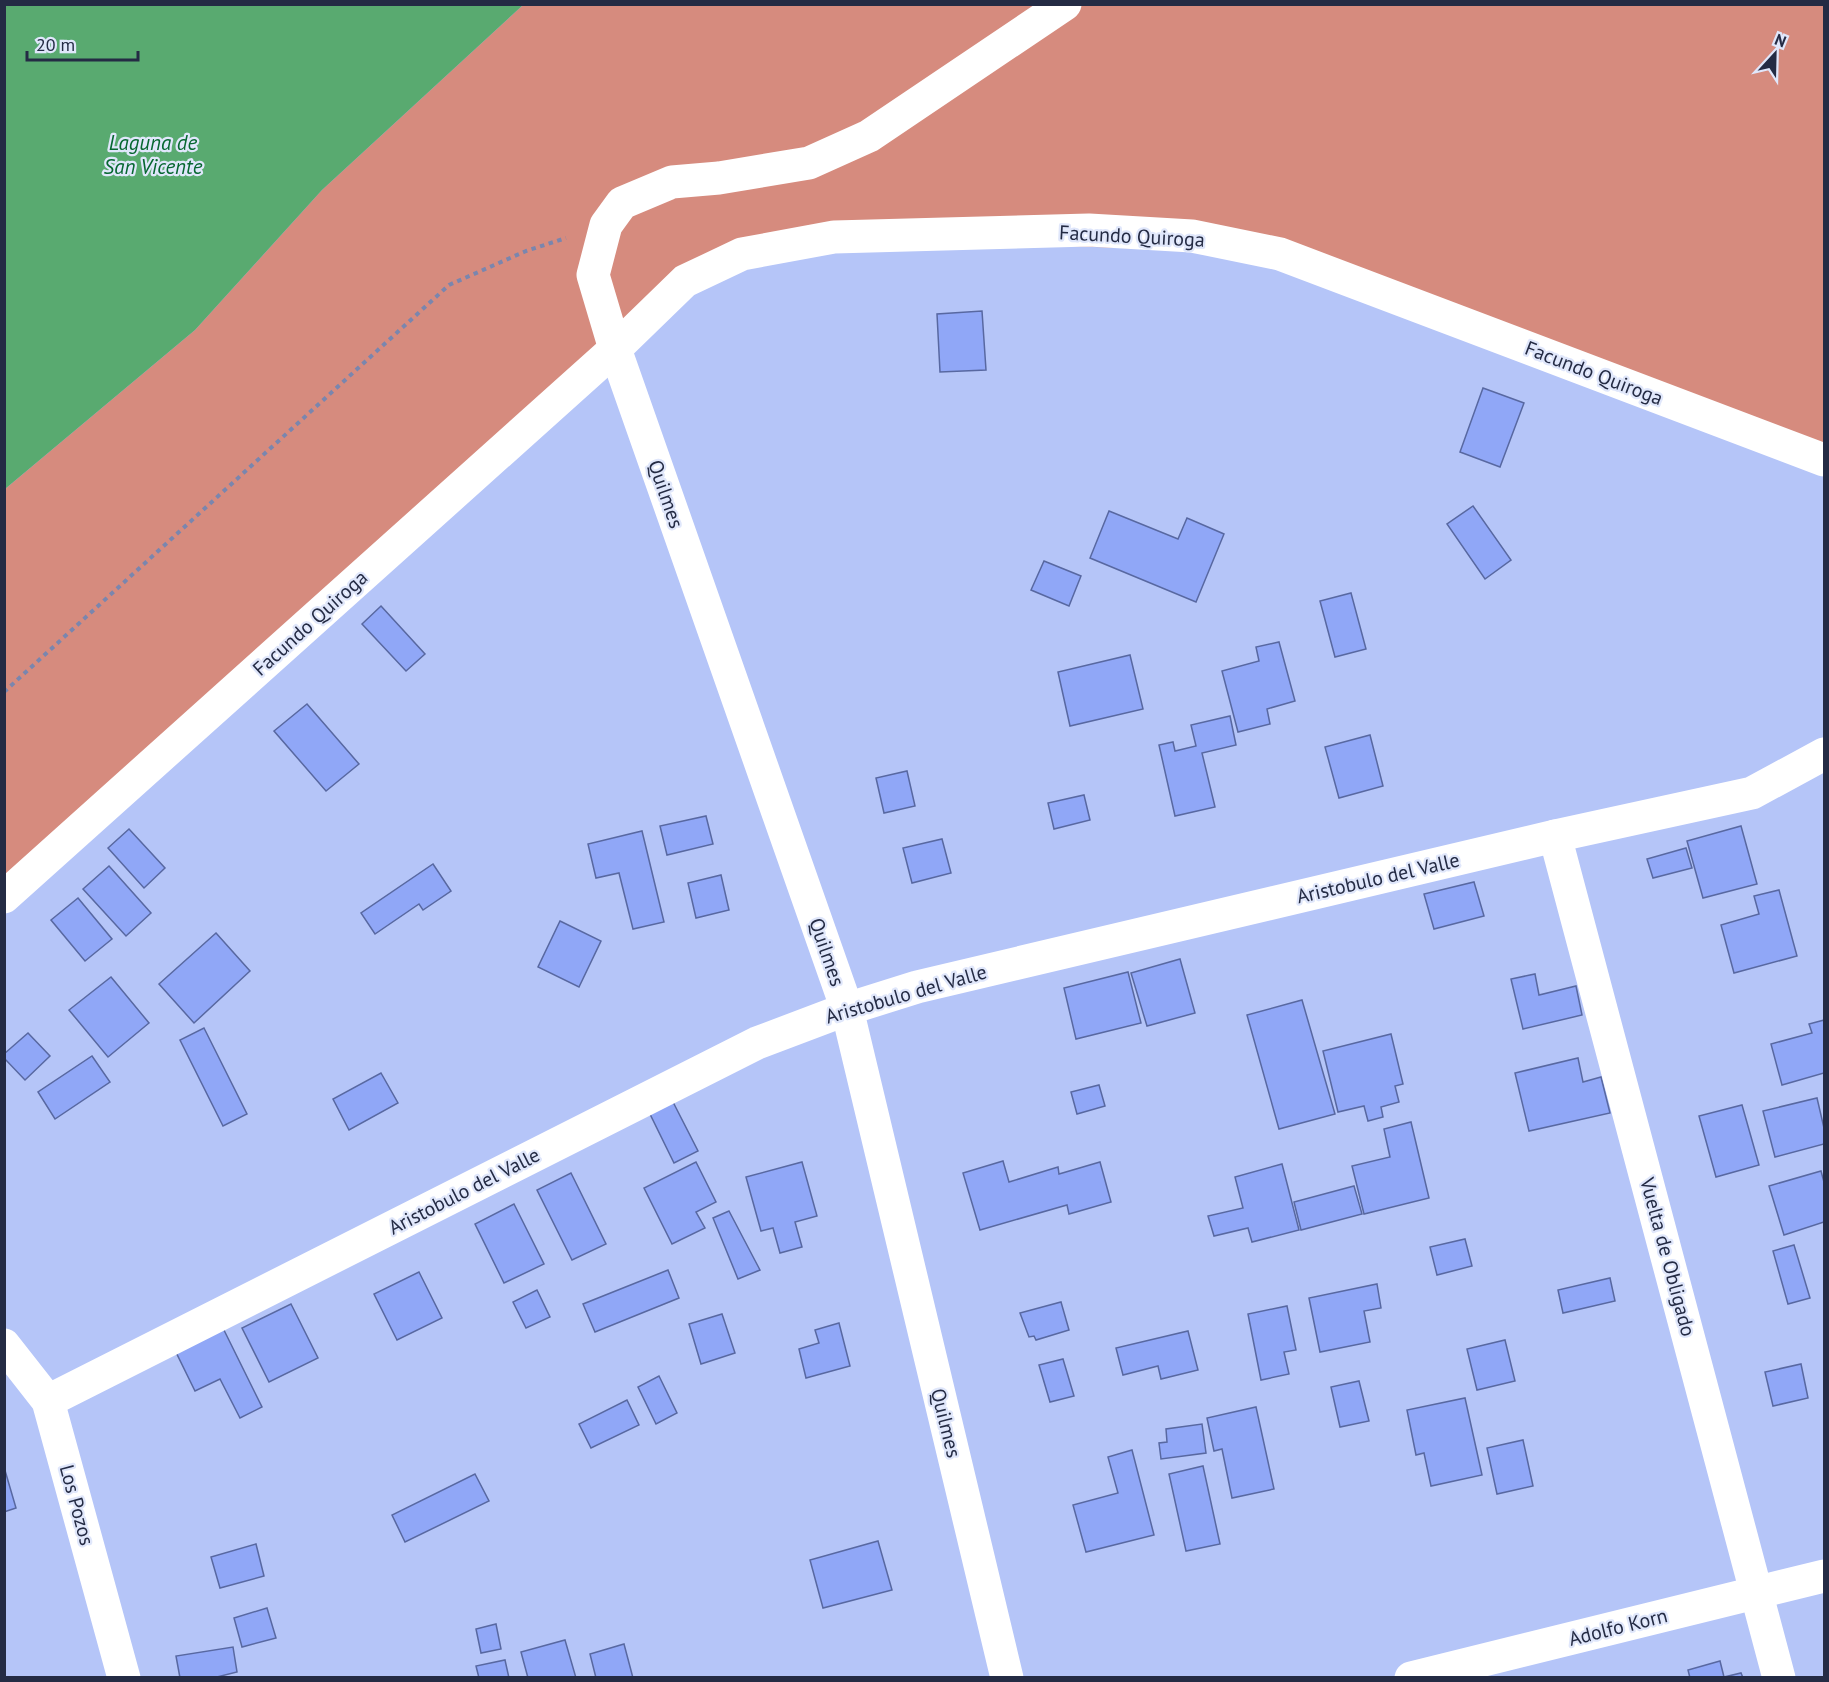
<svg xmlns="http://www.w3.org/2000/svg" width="1829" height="1682" font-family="'PT Sans',sans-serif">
<rect width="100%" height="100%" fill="#b5c5f8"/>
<path fill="#d68b7e" d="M523,5H1824V460L1280,254L834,237L685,281L5,883V489L195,330L322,190Z"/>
<path fill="#59aa70" d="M5,4H523V5L322,190L195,330L5,489Z"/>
<g fill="#90a7f7" stroke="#5868a1" stroke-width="1.5">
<path d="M982,311L986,370L940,372L937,314Z"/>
<path d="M1483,388L1524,403L1500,467L1460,452Z"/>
<path d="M1473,506L1511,560L1485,579L1447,524Z"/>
<path d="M1109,511L1178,539L1187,518L1224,534L1196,602L1090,558Z"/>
<path d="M1044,561L1081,576L1069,606L1031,590Z"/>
<path d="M1351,593L1366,649L1335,657L1320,601Z"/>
<path d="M381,606L425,654L406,671L362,624Z"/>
<path d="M1279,642L1295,701L1267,709L1270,724L1238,732L1222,671L1259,661L1256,647Z"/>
<path d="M1130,655L1143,709L1070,726L1058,672Z"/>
<path d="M307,704L359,764L326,791L274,731Z"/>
<path d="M1230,716L1236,745L1202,753L1215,807L1175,816L1159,745L1173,742L1175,751L1196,746L1191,725Z"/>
<path d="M1370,735L1383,786L1339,798L1325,747Z"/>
<path d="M907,771L915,806L884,813L876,778Z"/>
<path d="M1084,795L1090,820L1054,829L1048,803Z"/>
<path d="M706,816L713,844L667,855L660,826Z"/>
<path d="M1741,826L1757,884L1703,898L1687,841Z"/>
<path d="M129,829L165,868L144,888L108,848Z"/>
<path d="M642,831L664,922L633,929L619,873L596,878L588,844Z"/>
<path d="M942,839L951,873L912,883L903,848Z"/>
<path d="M1686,848L1692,868L1653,878L1647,859Z"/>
<path d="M433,864L451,891L423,910L419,904L375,934L361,913Z"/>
<path d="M109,866L151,913L126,936L83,889Z"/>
<path d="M721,875L729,910L696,918L688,883Z"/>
<path d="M1474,882L1484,916L1434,929L1424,894Z"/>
<path d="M1779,890L1797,956L1734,973L1721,925L1759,914L1754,896Z"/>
<path d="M78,898L112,939L85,961L51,920Z"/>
<path d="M560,921L601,941L579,987L538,967Z"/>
<path d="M216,933L250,971L194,1023L159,984Z"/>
<path d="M1180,959L1195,1013L1147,1026L1131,973Z"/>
<path d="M1128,972L1141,1023L1076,1039L1064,988Z"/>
<path d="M1535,974L1539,995L1576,986L1582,1015L1523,1029L1511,979Z"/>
<path d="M111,977L149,1023L108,1057L69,1010Z"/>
<path d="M1302,1000L1335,1114L1279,1129L1247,1015Z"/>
<path d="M1824,1020V1073L1782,1085L1771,1044L1812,1033L1809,1024Z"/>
<path d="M204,1028L247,1114L223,1126L180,1040Z"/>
<path d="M28,1033L50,1056L25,1080L4,1058V1054Z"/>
<path d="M1391,1034L1403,1084L1395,1086L1399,1102L1381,1107L1383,1117L1368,1121L1364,1106L1338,1112L1323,1051Z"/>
<path d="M92,1056L110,1082L55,1119L38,1092Z"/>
<path d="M1578,1058L1583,1082L1601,1077L1610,1113L1529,1131L1515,1073Z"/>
<path d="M381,1073L398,1103L349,1130L333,1099Z"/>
<path d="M1099,1085L1105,1106L1077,1114L1071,1092Z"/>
<path d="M1817,1098L1824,1128V1144L1775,1157L1763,1111Z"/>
<path d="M672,1100L698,1151L674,1163L649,1112Z"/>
<path d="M1742,1105L1759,1165L1716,1177L1699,1116Z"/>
<path d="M1411,1122L1429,1198L1364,1214L1352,1166L1390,1157L1384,1129Z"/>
<path d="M1003,1161L1009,1182L1058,1167L1059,1174L1100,1162L1111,1202L1069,1214L1067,1205L980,1230L963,1173Z"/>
<path d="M696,1162L716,1202L696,1212L705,1228L672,1244L644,1188Z"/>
<path d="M802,1162L817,1216L795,1222L802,1247L780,1253L773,1228L761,1231L746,1177Z"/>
<path d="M1282,1164L1299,1230L1252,1242L1248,1228L1214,1236L1208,1216L1243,1208L1235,1177Z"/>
<path d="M1821,1171L1824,1182V1222L1784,1235L1769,1186Z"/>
<path d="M571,1173L606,1244L572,1260L537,1190Z"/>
<path d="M1354,1186L1362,1214L1301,1230L1294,1202Z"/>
<path d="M514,1204L544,1264L504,1283L475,1224Z"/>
<path d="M729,1211L760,1270L738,1279L713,1218Z"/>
<path d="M1465,1239L1472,1266L1437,1275L1430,1247Z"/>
<path d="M1794,1245L1810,1298L1788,1304L1773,1251Z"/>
<path d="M668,1270L679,1298L595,1332L583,1304Z"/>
<path d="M419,1272L442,1318L397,1340L374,1294Z"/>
<path d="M1610,1278L1615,1301L1563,1313L1558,1290Z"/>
<path d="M1377,1284L1381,1308L1364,1311L1370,1342L1320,1352L1309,1298Z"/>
<path d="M537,1290L550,1317L526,1328L513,1302Z"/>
<path d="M1061,1302L1069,1330L1036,1340L1034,1336L1029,1337L1020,1313Z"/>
<path d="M291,1304L318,1358L269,1382L242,1328Z"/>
<path d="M1287,1306L1296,1350L1284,1352L1289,1374L1261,1380L1248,1314Z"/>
<path d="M722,1314L735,1353L701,1364L689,1324Z"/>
<path d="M217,1316L262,1407L240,1418L220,1379L195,1391L170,1340Z"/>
<path d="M839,1323L850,1366L806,1378L799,1349L819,1343L815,1330Z"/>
<path d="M1188,1331L1198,1370L1161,1379L1158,1366L1123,1375L1116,1348Z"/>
<path d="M1505,1340L1515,1381L1477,1390L1467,1349Z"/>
<path d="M1063,1359L1074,1396L1050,1402L1039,1365Z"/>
<path d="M1801,1364L1808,1398L1773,1406L1765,1372Z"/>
<path d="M659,1376L677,1413L656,1424L638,1387Z"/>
<path d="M1359,1381L1369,1421L1340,1427L1331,1387Z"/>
<path d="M1465,1398L1482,1475L1431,1486L1424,1453L1416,1455L1407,1410Z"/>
<path d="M627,1400L639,1425L591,1448L579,1424Z"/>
<path d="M1256,1407L1274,1489L1232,1498L1222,1449L1214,1451L1207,1418Z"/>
<path d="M1202,1424L1206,1453L1161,1459L1159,1443L1167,1442L1166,1429Z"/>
<path d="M1523,1440L1533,1486L1497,1494L1487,1448Z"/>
<path d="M1132,1450L1154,1535L1086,1552L1073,1505L1118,1493L1108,1457Z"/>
<path d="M1203,1466L1220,1544L1186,1551L1169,1474Z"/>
<path d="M4,1467L16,1508L4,1512Z"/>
<path d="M475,1474L489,1501L405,1542L392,1515Z"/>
<path d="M878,1541L892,1590L823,1608L810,1560Z"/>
<path d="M256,1544L264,1576L220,1588L211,1557Z"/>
<path d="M267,1608L276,1638L242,1647L234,1618Z"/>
<path d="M496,1624L501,1649L481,1653L476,1629Z"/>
<path d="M565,1640L576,1678H528L521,1652Z"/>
<path d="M624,1644L633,1678H596L590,1654Z"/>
<path d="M233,1647L237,1672L213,1678H180L176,1656Z"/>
<path d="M505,1660L509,1678H479L476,1666Z"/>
<path d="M1720,1661L1724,1677L1741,1673L1743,1678H1690L1688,1670Z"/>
</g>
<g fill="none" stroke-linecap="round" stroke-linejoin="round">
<path stroke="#7a86ae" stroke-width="4" stroke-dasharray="4.5 4.5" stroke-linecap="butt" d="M4,692L449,285L526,251L566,238"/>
<g stroke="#fff" stroke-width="33">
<path d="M1555,836L1779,1678"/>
<path d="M4,897L615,349L685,281L742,254L834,237L1089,230L1192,236L1280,254L1824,460"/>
<path d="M4,1345L48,1401L124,1678"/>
<path d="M48,1401L757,1043L847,1009L917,987L1555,836L1752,793L1824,754"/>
<path d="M1007,1678L847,1009L615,349L593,275L606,225L622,203L672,182L719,178L809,163L869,136L1065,4"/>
<path d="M1411,1678L1824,1576"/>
</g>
</g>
<g text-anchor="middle" stroke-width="4.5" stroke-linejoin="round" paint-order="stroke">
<g font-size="20" fill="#242b44" stroke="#e0e7fb">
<text transform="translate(1132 236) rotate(3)" y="7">Facundo Quiroga</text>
<text transform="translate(1594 373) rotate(21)" y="7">Facundo Quiroga</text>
<text transform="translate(666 494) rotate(71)" y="7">Quilmes</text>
<text transform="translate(310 623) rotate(-42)" y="7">Facundo Quiroga</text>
<text transform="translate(1378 878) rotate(-13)" y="7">Aristobulo del Valle</text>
<text transform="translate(827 952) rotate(71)" y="7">Quilmes</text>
<text transform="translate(906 994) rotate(-16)" y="7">Aristobulo del Valle</text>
<text transform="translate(464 1191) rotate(-27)" y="7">Aristobulo del Valle</text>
<text transform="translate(1668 1257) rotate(75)" y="7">Vuelta de Obligado</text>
<text transform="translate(946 1423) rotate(76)" y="7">Quilmes</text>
<text transform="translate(77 1505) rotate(75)" y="7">Los Pozos</text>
<text transform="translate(1618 1627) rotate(-14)" y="7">Adolfo Korn</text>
</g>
<g font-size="21" font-style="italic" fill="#076731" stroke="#e0e7fb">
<text x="153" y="150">Laguna de<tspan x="153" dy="24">San Vicente</tspan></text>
</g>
</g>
<rect width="1829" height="1682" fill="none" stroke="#242b44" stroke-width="12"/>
<g transform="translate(1775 54) rotate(22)" stroke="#e0e7fb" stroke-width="4.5" paint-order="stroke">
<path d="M0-4.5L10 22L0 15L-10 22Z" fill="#242b44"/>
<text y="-9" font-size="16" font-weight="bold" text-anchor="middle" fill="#242b44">N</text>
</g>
<path d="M27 51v9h111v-9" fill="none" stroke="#242b44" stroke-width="3"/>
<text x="36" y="51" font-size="18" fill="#242b44" stroke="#e0e7fb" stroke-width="4.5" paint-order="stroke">20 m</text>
</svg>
